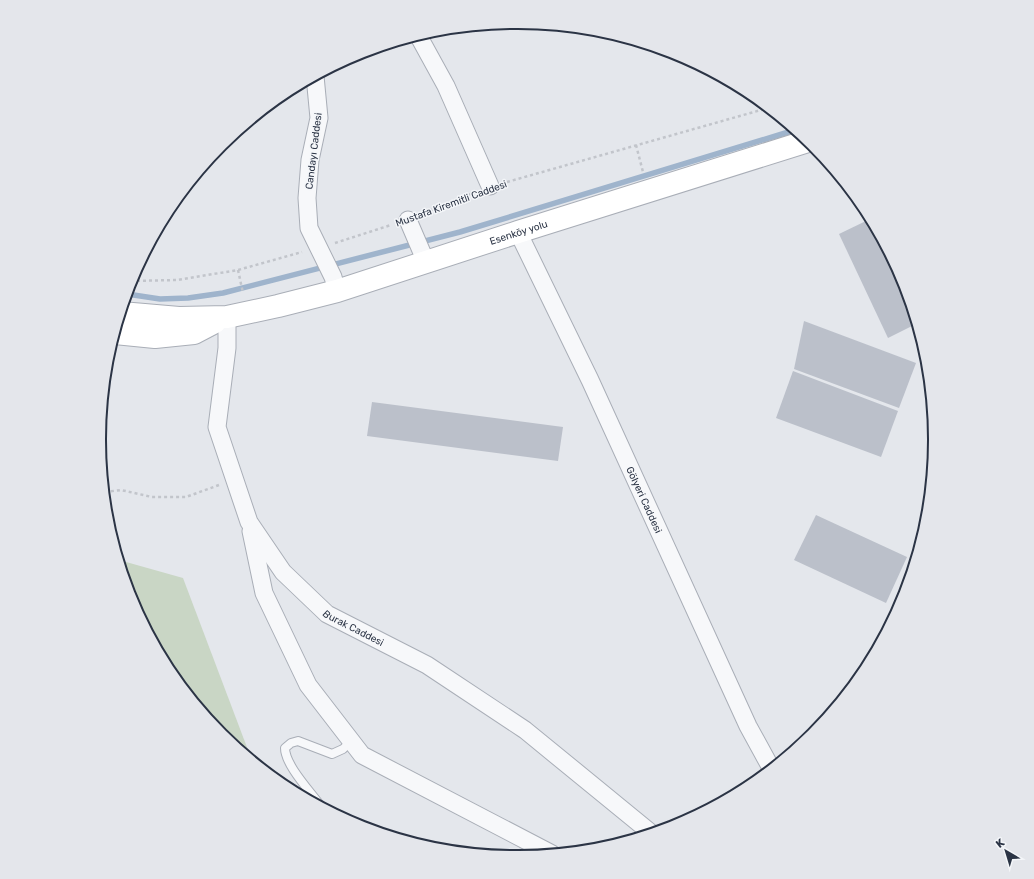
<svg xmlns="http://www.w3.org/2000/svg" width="1034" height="879" font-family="Rubik,sans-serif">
<rect width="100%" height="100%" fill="#e4e7ec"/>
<path fill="#c9d6c5" d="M119,560L183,578L248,750L245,754L222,735L170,671L131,599Z"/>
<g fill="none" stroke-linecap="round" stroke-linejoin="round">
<path stroke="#9fb4cc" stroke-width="5.5" d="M127,294L160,299L188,298L223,293L460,232L795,130"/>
</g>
<g fill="#bbc0ca">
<path d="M870,219L903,280L916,324L888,338L839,234Z"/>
<path d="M804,321L916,363L899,408L794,369Z"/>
<path d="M793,371L898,411L881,457L776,418Z"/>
<path d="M372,402L563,427L558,461L367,436Z"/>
<path d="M816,515L907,557L886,603L794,560Z"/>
<path d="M912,560L914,561L903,599L900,604L894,602Z"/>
<path d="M893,605L899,607L876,650L874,649Z"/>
</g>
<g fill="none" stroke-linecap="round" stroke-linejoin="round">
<g stroke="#a9aeb7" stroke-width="10">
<path id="lane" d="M320,805C310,791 285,765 285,748L291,743L298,741L332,754L343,749L351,741"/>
</g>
<g stroke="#a9aeb7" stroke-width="19">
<g id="street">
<path d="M418,35L446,86L490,186"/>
<path d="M315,76L319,118L310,160L307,198L309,228L333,277L337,291"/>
<path d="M408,220L426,262"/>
<path id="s1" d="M518,232L590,380L748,726L771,768"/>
<path id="s2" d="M227,317V348L217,427L249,522L283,572L327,614L427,665L525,730L651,833"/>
<path d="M251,531L264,593L308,685L362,755L552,854"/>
</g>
</g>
<g stroke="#a9aeb7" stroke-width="24">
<g id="secondary">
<path id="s3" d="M121,313L179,318L227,317L278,306L337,291L518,232L808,141"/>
<path d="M115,333L155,337L194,333L215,322"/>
</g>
</g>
<g stroke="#c2c5cb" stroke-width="2.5" stroke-dasharray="3 3" stroke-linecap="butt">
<path d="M636,145L643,172"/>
<path d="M507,182L768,108"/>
<path d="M424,213L473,193"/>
<path d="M335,243L391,225"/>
<path d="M238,270L243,293"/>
<path d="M131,281L177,280L238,270L302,252"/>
<path d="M105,492L121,490L152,497H186L219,485"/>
</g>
<use href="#lane" stroke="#f7f8fa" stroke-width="8"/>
<use href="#street" stroke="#f7f8fa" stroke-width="17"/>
<use href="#secondary" stroke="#fff" stroke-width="22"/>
</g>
<g text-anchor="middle" stroke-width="3" stroke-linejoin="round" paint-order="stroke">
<g font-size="10" fill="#2b3445" stroke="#f4f6f9">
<text transform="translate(313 151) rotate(-83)" y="4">Candayı Caddesi</text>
<text transform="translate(451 203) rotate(-20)" y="4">Mustafa Kiremitli Caddesi</text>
<text dy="4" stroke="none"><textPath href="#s3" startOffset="410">Esenköy yolu</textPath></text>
<text dy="4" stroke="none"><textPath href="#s1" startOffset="296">Gölyeri Caddesi</textPath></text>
<text dy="4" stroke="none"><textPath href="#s2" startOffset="362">Burak Caddesi</textPath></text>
</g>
</g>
<path d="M0 0H1034V879H0ZM516 29H518A410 410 0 0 1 928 439V440A410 410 0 0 1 518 850H516A410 410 0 0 1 106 440V439A410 410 0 0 1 516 29Z" fill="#e4e6eb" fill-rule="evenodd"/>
<path fill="none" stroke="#2b3445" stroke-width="2" d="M516 29H518A410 410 0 0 1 928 439V440A410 410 0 0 1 518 850H516A410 410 0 0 1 106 440V439A410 410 0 0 1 516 29Z"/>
<g transform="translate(1006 851) rotate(322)" stroke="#f4f6f9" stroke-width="3" paint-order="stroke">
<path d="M0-3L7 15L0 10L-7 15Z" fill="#2b3445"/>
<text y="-6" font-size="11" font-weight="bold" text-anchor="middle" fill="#2b3445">K</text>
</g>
</svg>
